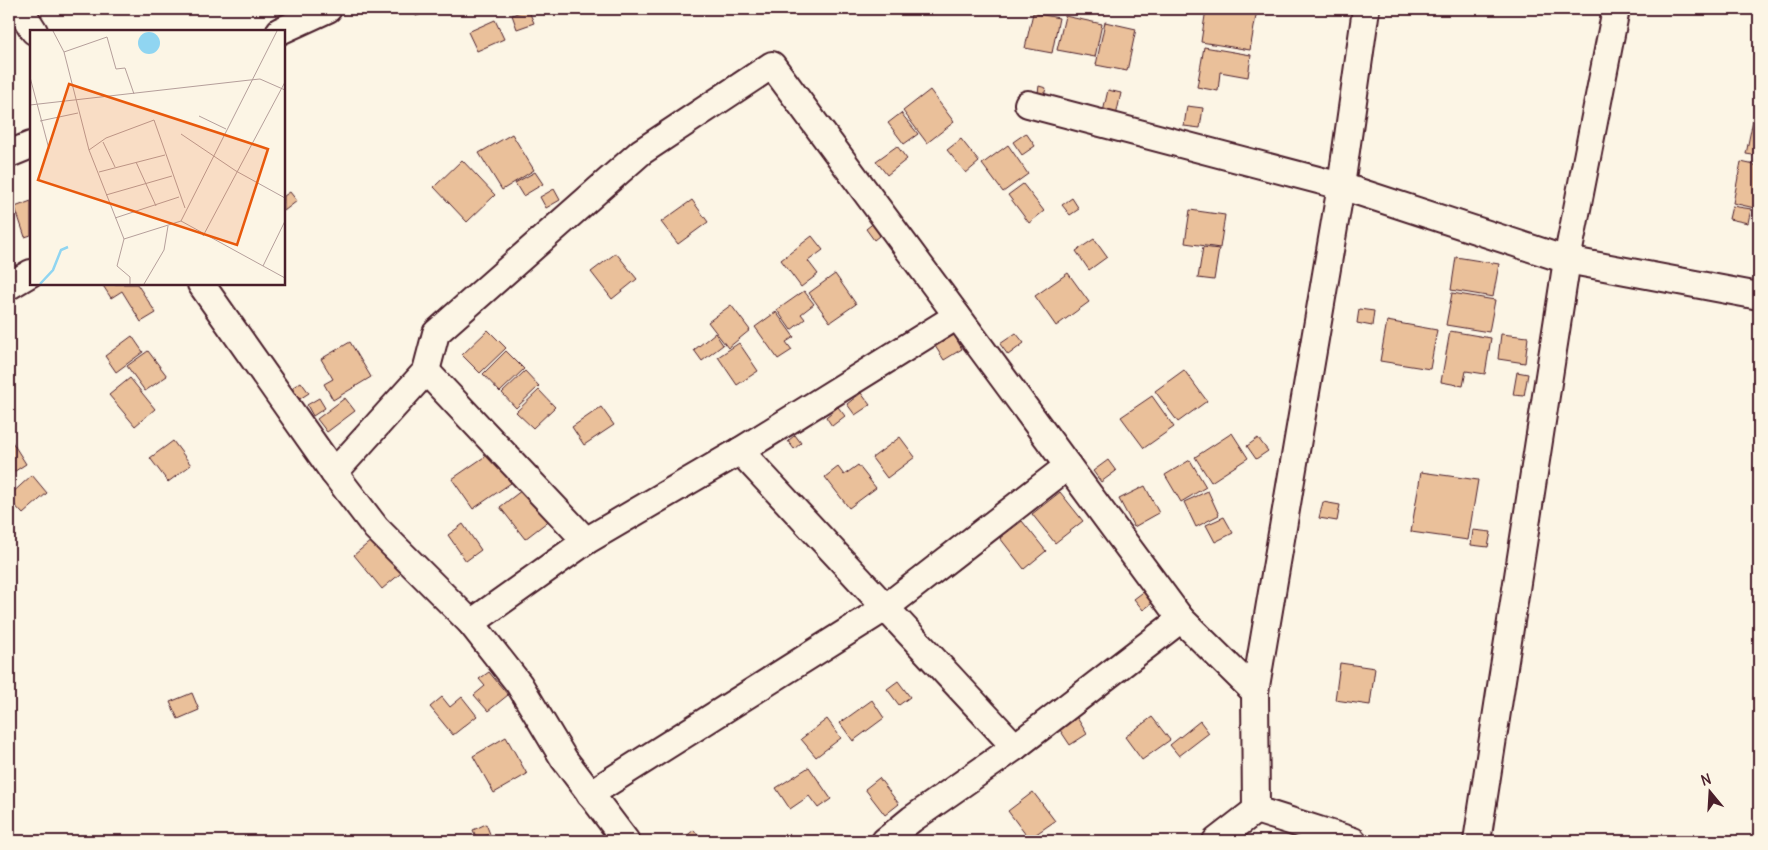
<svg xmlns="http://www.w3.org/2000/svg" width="1768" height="850" font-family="Delius,sans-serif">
<rect width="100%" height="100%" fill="#fcf5e5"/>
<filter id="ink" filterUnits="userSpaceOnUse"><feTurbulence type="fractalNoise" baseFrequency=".02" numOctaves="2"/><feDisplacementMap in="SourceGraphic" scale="10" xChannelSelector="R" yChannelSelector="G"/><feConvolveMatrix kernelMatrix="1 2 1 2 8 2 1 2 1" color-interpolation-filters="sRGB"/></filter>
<g filter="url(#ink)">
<g fill="#eac09a" stroke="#4a1f2b">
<path d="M413,9H430L431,11L416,16Z"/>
<path d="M528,9L534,23L517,29L512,15Z"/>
<path d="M1206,9L1257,10L1250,50L1201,42Z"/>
<path d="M1033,13L1059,18L1052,53L1025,48Z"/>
<path d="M1065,16L1102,24L1095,57L1057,50Z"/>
<path d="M495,20L504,39L477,51L468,32Z"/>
<path d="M1105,22L1136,29L1127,71L1096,65Z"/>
<path d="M1204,47L1251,55L1248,77L1220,72L1218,91L1197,87Z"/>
<path d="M1039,86L1046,88L1043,100L1037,99Z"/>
<path d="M930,90L954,122L927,143L903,111Z"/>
<path d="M1108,90L1121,93L1116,116L1103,112Z"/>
<path d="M1187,106L1203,108L1200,128L1184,126Z"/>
<path d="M901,113L918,134L904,144L888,123Z"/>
<path d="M1754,115L1759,116V156L1746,154Z"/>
<path d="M1026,133L1035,146L1022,155L1013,142Z"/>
<path d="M512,134L534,170L502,190L479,153Z"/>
<path d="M961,139L979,162L966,173L947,150Z"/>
<path d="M1008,145L1028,174L1003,192L982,164Z"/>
<path d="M897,146L907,159L887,175L876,161Z"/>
<path d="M462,160L495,195L467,222L434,187Z"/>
<path d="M1741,162L1759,166V209L1733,203Z"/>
<path d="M535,172L543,184L523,196L515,183Z"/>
<path d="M1023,184L1044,211L1029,223L1008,195Z"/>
<path d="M554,189L560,200L546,208L540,197Z"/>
<path d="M290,192L297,201L284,211V196Z"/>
<path d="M1072,198L1079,209L1070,215L1062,205Z"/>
<path d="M692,200L708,222L678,244L661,222Z"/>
<path d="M31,201V235L25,237L15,207Z"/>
<path d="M1732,206L1751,209L1748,223L1729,219Z"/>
<path d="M1190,210L1225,215L1220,248L1185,243Z"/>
<path d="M876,221L884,232L874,240L866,229Z"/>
<path d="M812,236L823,250L808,261L818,274L801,287L781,260Z"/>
<path d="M1094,239L1107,257L1089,270L1076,251Z"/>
<path d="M1203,247L1219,249L1214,280L1198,278Z"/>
<path d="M616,253L637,279L612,299L591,272Z"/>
<path d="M1456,257L1499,264L1493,297L1451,290Z"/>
<path d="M1068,273L1089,302L1056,326L1035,296Z"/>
<path d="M835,274L856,304L830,322L809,293Z"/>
<path d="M102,284H137L156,313L141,322L122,291L111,298Z"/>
<path d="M804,291L814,304L801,314L805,319L791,330L777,310Z"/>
<path d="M1452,293L1495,300L1489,332L1446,325Z"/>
<path d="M731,305L750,330L728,348L708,322Z"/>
<path d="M1359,309L1374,311L1372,326L1357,323Z"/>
<path d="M776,312L794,337L786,342L792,350L778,359L755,327Z"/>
<path d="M1387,321L1437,330L1430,369L1380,361Z"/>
<path d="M488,330L506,348L480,373L462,355Z"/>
<path d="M1450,331L1491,338L1485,374L1466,371L1463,386L1441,382Z"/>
<path d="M715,333L723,345L702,361L694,350Z"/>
<path d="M1016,333L1024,343L1008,355L1000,344Z"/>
<path d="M1501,334L1528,337L1525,363L1498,359Z"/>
<path d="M954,335L962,349L944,360L935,346Z"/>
<path d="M132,336L143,352L116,372L105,356Z"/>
<path d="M350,342L371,377L333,400L324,384L333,379L321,359Z"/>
<path d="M739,343L758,371L737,385L718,357Z"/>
<path d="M148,351L167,376L145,391L127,366Z"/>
<path d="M506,351L524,369L500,392L483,374Z"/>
<path d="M1184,370L1207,401L1178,422L1155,391Z"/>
<path d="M525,371L539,386L516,408L502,393Z"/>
<path d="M1517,372L1528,374L1524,396L1513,395Z"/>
<path d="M130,378L155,409L135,426L109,395Z"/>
<path d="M301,382L309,393L298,400L290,389Z"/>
<path d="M539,390L555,407L533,428L516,412Z"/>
<path d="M861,393L870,405L855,415L847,404Z"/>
<path d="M1152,396L1174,427L1144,448L1121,417Z"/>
<path d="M319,398L325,408L313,416L307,405Z"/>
<path d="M345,398L355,411L327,432L317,419Z"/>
<path d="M601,407L614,425L584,445L572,427Z"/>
<path d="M838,407L845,416L832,426L826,417Z"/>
<path d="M1232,433L1248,458L1211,482L1195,457Z"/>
<path d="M795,435L801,443L794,449L788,441Z"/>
<path d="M9,437L26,464L9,475Z"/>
<path d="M900,437L915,457L887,478L872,458Z"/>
<path d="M1258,438L1268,451L1256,459L1247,446Z"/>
<path d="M173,441L191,465L168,482L150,458Z"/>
<path d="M490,453L511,483L473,509L452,479Z"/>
<path d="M1108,460L1116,471L1101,482L1093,471Z"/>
<path d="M1190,460L1206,487L1181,502L1165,475Z"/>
<path d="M858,465L876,488L849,508L825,477L838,467L844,475Z"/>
<path d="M1421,472L1478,480L1468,540L1411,532Z"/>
<path d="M32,475L47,493L23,514L9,499V496Z"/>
<path d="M1145,486L1159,513L1134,527L1119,499Z"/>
<path d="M526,487L551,519L525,539L500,507Z"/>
<path d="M1208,491L1219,515L1196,527L1184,502Z"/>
<path d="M1060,492L1083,521L1055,543L1032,514Z"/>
<path d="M1323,502L1340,505L1337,521L1319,518Z"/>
<path d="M1224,517L1233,533L1215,542L1206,525Z"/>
<path d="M1022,521L1046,551L1024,569L1000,538Z"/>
<path d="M463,524L481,550L466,561L448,535Z"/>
<path d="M1473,530L1491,532L1488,547L1471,545Z"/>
<path d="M378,535L406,569L382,589L354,555Z"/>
<path d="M1146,590L1155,601L1143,610L1134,599Z"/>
<path d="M1340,663L1375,668L1370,705L1335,700Z"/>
<path d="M489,672L508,695L488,711L474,695L485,686L479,679Z"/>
<path d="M898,681L910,697L899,705L887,689Z"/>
<path d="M192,693L199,710L178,719L170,702Z"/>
<path d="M442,697L450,707L462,697L477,716L453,735L430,707Z"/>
<path d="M872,700L884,718L853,741L840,723Z"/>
<path d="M1076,716L1087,734L1070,745L1058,727Z"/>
<path d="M1152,717L1170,740L1142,760L1125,737Z"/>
<path d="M827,719L841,738L816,757L801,739Z"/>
<path d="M1200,721L1209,733L1179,756L1170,745Z"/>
<path d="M506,737L527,774L494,793L473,756Z"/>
<path d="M809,767L831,799L818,808L809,796L790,809L776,788Z"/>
<path d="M879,778L899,804L885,815L865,789Z"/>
<path d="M1033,792L1055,821L1029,839L1008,811Z"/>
<path d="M486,824L490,834L477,839L473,830Z"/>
<path d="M694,830L703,841H680Z"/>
<path d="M1045,836L1048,841H1037Z"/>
</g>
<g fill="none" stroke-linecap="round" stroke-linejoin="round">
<g stroke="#4a1f2b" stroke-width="30">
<g id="street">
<path d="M20,9L34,31"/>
<path d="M280,31L328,9"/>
<path d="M1028,104L1341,186L1567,260L1759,296"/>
<path d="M9,154L31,145"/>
<path d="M201,284L334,473L376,528L471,623L519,684L564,759L626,841"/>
<path d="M9,286L31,273"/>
<path d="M426,371L586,541"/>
<path d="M740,451L1015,747"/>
<path d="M334,473L426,371L436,333L641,152L772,65L1181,619L1255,692"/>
<path d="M471,623L586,541L740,451L957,316"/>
<path d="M590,794L885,608L1068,466"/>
<path d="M1256,810L1255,692L1341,186L1366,9"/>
<path d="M885,841L912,819L1015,747L1181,619"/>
<path d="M1216,841L1256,810L1353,841"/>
<path d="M1477,841L1567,260L1616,9"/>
</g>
</g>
<use href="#street" stroke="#fcf5e5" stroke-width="26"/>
</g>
</g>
<g transform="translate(30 30)">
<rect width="255" height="255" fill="#fcf5e5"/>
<path d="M108 13a11 11 0 1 1 22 0a11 11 0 1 1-22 0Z" fill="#90d5f1"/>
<path fill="none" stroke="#90d5f1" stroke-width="2.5" d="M10,254L23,240L31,220L38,217"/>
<path fill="none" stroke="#b59f9b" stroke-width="1" d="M23,1L34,22L59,120L94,209L87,236L100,247V254M34,22L77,7L86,39L95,38L104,64M0,47L19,119M0,75L220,50L230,49L255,60M169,86L196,99M10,91L48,83M151,104L206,141L255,168M73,112L85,137M59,120L76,108L124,90L155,178M106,132L126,176M69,142L135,125M76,165L142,146M85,188L149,167M151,191L247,1M173,206L255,52M94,209L151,191L255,248M233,236L255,191M114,254L134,220L138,196"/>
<path fill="#e8590c" fill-opacity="0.15" stroke="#e8590c" stroke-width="2.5" d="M39,54L238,119L207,215L8,150Z"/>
<rect width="255" height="255" fill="none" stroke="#4a1f2b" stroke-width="2.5"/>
</g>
<rect width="1768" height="850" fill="none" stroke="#fcf5e5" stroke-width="30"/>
<rect x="15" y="15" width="1738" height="820" fill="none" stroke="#4a1f2b" stroke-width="2" filter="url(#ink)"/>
<g transform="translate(1710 792) rotate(342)" stroke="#fcf5e5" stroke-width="4" paint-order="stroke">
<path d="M0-4L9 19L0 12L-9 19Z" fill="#4a1f2b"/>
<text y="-8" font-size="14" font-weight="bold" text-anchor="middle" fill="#4a1f2b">N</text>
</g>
</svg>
